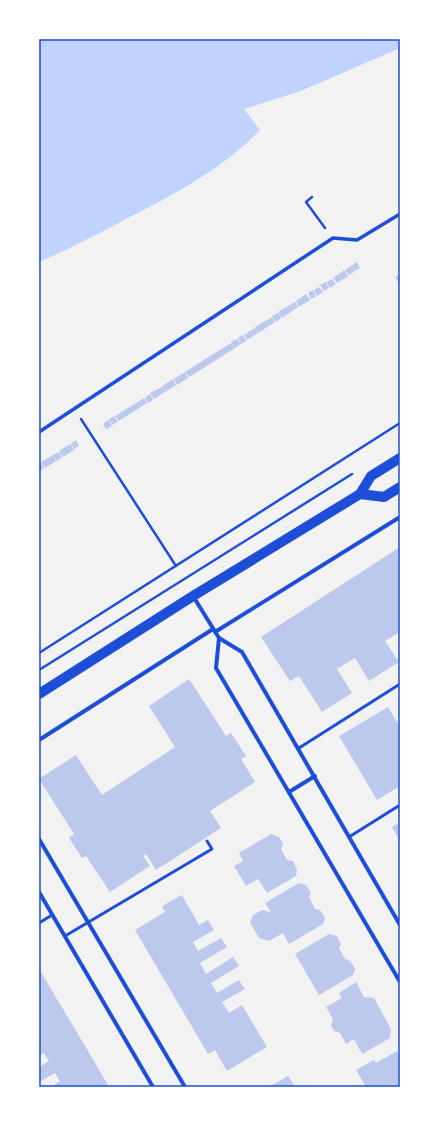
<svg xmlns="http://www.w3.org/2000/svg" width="439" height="1126" font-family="'Asap Condensed',sans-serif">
<rect width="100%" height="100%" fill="#f2f2f2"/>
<path fill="#bfd3fe" d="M39,39H400V48L301,91L244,109L260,130C219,173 165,199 113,226C88,239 64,251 39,262Z"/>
<g fill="#bdc9ec">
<path d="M357,262L360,268L354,271L351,266Z"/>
<path d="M351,266L354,272L349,275L345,270Z"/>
<path d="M344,270L348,276L342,280L339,274Z"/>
<path d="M339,274L342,280L337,283L333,278Z"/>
<path d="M400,274V285L395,277Z"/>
<path d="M332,279L336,284L330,288L327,282Z"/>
<path d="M326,282L329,288L324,291L320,285Z"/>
<path d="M319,287L323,292L317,296L314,290Z"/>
<path d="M313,290L316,296L311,299L308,293Z"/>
<path d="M306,294L310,300L299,307L296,301Z"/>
<path d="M295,302L298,307L282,318L278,312Z"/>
<path d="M278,313L281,318L276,322L272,316Z"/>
<path d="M272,317L275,322L258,333L255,327Z"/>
<path d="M255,328L258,333L247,340L244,335Z"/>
<path d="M243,335L246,341L241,344L238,338Z"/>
<path d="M237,339L241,344L235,348L231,342Z"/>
<path d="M231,343L235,348L194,374L191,368Z"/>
<path d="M191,368L194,374L189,377L185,372Z"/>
<path d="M185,372L188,378L177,385L174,379Z"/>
<path d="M173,379L176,385L165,392L162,386Z"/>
<path d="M162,387L165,392L154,399L150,393Z"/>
<path d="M150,394L153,400L148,403L145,398Z"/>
<path d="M144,398L147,403L119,421L115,416Z"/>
<path d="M114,416L118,422L112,425L109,419Z"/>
<path d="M108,420L112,426L106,429L103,424Z"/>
<path d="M76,440L79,446L74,449L71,444Z"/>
<path d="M70,444L74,450L63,457L59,451Z"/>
<path d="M59,452L62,457L57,461L53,455Z"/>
<path d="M53,455L56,461L45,468L41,462Z"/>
<path d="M41,463L44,468L39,472V464Z"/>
<path d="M400,547V632L385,641L399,662L369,681L355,658L337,669L352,693L322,712L299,676L290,681L261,637Z"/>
<path d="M189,679L226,736L231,733L246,756L241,759L255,782L210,811L221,828L156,870L146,854L143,856L150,866L110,892L86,856L82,858L69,838L74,834L39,779L76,755L102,795L175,747L149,706Z"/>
<path d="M388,707L400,727V786L377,800L339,736Z"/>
<path d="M400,822V841L392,827Z"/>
<path d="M271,834L279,837L283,844L281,849L287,860L293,861L297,870L296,876L267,893L258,879L246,886L234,866L243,861L239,853Z"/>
<path d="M299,883L306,885L311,893L309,897L315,909L320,910L325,918L323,924L289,944L283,933L269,941L259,938L250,923L253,915L262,910L271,912L265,903Z"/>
<path d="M182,895L199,925L208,920L214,930L193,942L198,951L221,938L227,947L200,963L206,974L233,957L239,966L211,983L217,993L239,980L245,989L222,1002L229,1013L242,1005L267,1047L227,1071L215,1050L208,1054L135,930L165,912L162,906Z"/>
<path d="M329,934L337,936L341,944L339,948L345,959L350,961L355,969L353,975L319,995L295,954Z"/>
<path d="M39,969L94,1061L109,1087H51L60,1081L55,1073L41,1081L39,1077V1067L49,1061L44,1053L39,1056Z"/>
<path d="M356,982L364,997L374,998L391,1029L390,1038L362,1054L354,1039L346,1044L340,1033L334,1031L331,1025L333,1019L326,1007L342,998L339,993Z"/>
<path d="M397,1051L400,1055V1087H366L356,1070L374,1060L376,1063Z"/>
<path d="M288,1076L295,1087H269Z"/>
</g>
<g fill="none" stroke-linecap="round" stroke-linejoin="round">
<g stroke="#1d4ed8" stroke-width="2.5">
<path d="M312,197L306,202L325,228"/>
<path d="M81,419L176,566"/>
<path d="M39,653L400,423"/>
<path d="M39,670L352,474"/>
</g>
<g stroke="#1d4ed8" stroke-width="3">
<path d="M299,748L400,684"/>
<path d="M349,837L400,805"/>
<path d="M39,923L52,915"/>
<path d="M65,936L212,849L207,841"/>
</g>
<path stroke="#1d4ed8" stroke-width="3.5" d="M39,432L333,238L357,240L400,214"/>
<g stroke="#1d4ed8" stroke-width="4">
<path d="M193,596L219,638L242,652L400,925"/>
<path d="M215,632L400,517"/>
<path d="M219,638L216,668L400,982"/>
<path d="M39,740L213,629"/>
<path d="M289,792L315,776"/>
<path d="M39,839L185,1087"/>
<path d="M39,892L153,1087"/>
</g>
<g stroke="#1d4ed8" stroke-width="10">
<path d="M360,494L384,497L400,487"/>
<path d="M39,694L193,596L360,494L371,476L400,458"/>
</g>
</g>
<rect width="439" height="1126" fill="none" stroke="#ffffff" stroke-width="80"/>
<rect x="40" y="40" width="359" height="1046" fill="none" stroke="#1d4ed8" stroke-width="1.5"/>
</svg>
